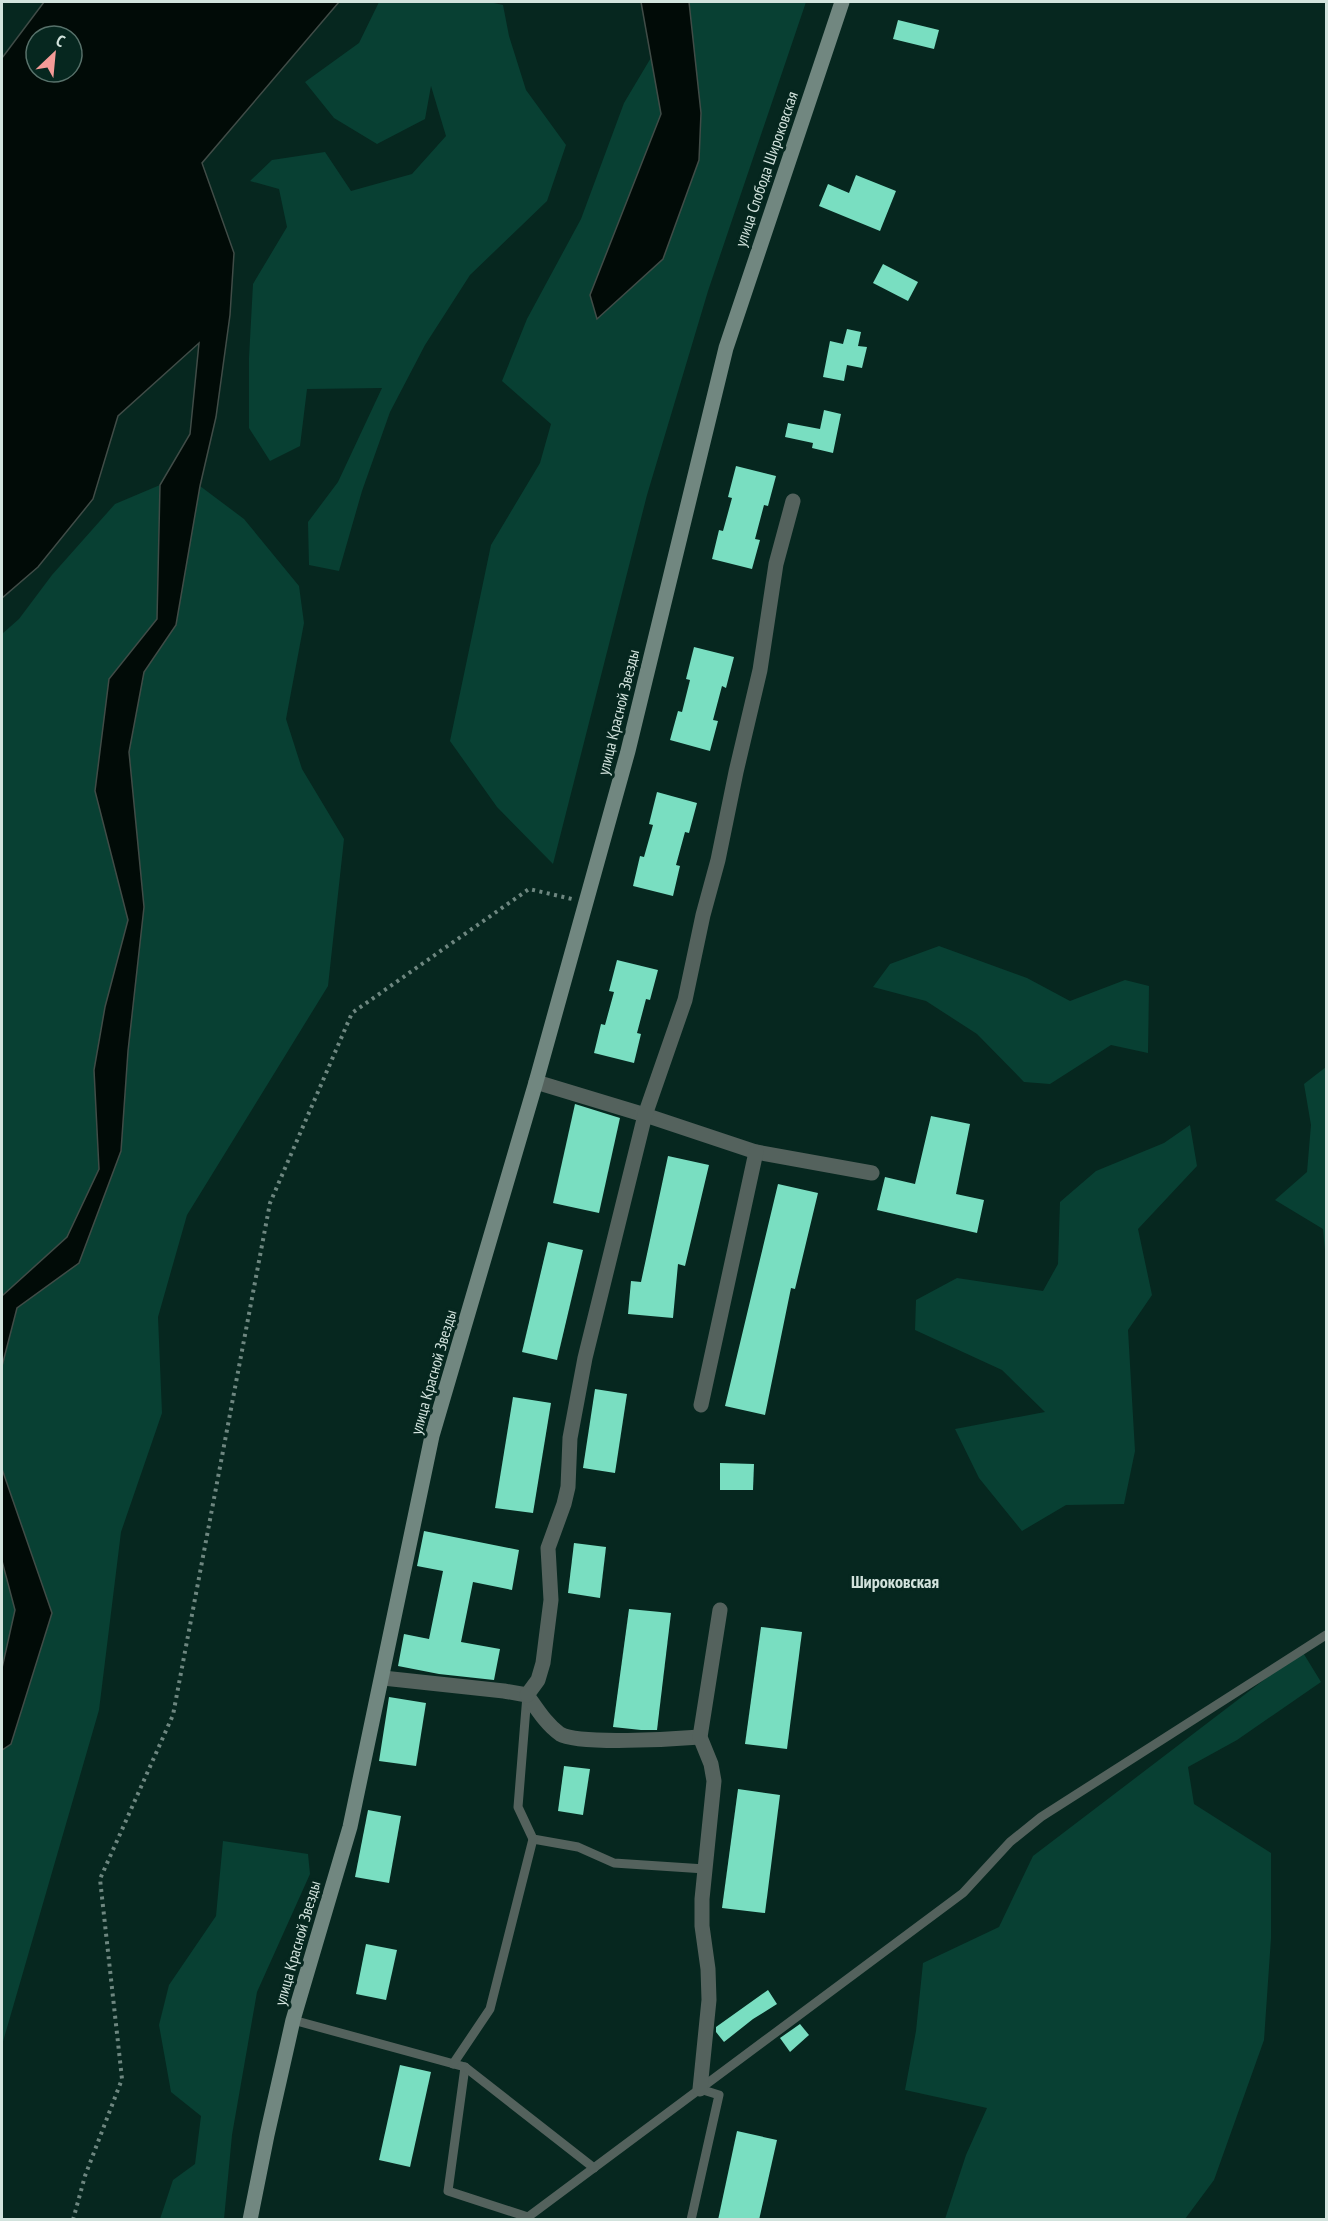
<svg xmlns="http://www.w3.org/2000/svg" width="1328" height="2221" font-family="'PT Sans Narrow',sans-serif">
<rect width="100%" height="100%" fill="#06271f"/>
<g fill="#084033">
<path d="M379,2H489L503,5L509,36L526,90L566,145L547,201L470,275L425,345L390,412L362,491L339,571L309,565L308,522L338,482L382,388L307,389L300,446L270,461L249,428V358L253,284L287,227L279,189L250,181L272,160L325,152L351,191L412,174L446,136L431,86L425,119L377,144L334,118L305,82L359,43Z"/>
<path d="M689,2H806L708,291L647,495L553,864L497,807L450,741L491,545L540,463L551,424L502,381L527,319L581,219L624,103L652,56L661,114L590,295L693,44Z"/>
<path d="M160,485L157,619L109,679L95,791L128,920L105,1007L94,1070L99,1169L67,1237L2,1298V634L19,619L52,575L115,504Z"/>
<path d="M200,486L244,519L299,586L304,623L286,719L302,769L344,839L328,986L187,1215L158,1317L162,1413L121,1532L99,1710L2,2045V1750L11,1744L52,1613L2,1469V1366L17,1308L79,1263L121,1151L128,1051L144,907L129,752L144,672L176,625Z"/>
<path d="M939,946L1027,978L1070,1001L1125,980L1149,986L1148,1053L1111,1045L1050,1084L1024,1082L977,1034L926,1001L873,987L890,964Z"/>
<path d="M1326,1067V1261L1323,1229L1275,1200L1307,1172L1311,1125L1304,1084Z"/>
<path d="M1190,1125L1197,1166L1138,1229L1152,1295L1128,1330L1135,1451L1124,1504L1066,1505L1022,1531L979,1478L955,1429L1045,1412L1002,1370L915,1330L916,1300L957,1278L1043,1291L1058,1264L1060,1202L1096,1171L1164,1143Z"/>
<path d="M2,1561L15,1610L2,1667Z"/>
<path d="M1302,1651L1321,1682L1237,1740L1188,1767L1194,1804L1271,1853V1938L1264,2040L1214,2180L1185,2219H945L966,2155L987,2108L905,2090L916,2031L923,1963L999,1927L1033,1856Z"/>
<path d="M223,1841L308,1854L310,1874L257,1992L232,2135L224,2219H160L173,2180L195,2164L201,2116L171,2092L159,2025L169,1985L216,1916Z"/>
</g>
<g fill="#010b07" stroke="#404c47" stroke-width="1.5" fill-rule="evenodd">
<path d="M44,2H339L202,163L234,253L230,315L216,417L200,486L176,625L144,672L129,752L144,907L128,1051L121,1151L79,1263L17,1308L2,1366V1296L67,1237L99,1169L94,1070L105,1007L128,920L95,791L109,679L157,619L160,485L190,434L199,343L118,416L93,499L38,567L2,598V58ZM36,36H72V72H36Z"/>
<path d="M641,2H689L701,113L699,160L663,259L597,319L590,295L661,114Z"/>
<path d="M2,1469L52,1613L11,1744L2,1750V1668L15,1610L2,1561Z"/>
</g>
<g fill="#79dec1">
<path d="M898,20L939,30L934,49L893,39Z"/>
<path d="M856,175L896,191L880,231L819,206L828,184L849,193Z"/>
<path d="M883,264L918,282L908,301L873,283Z"/>
<path d="M847,329L861,332L858,346L867,347L862,368L847,365L844,381L823,377L830,341L843,344Z"/>
<path d="M824,410L841,414L833,453L812,448L813,443L785,437L788,423L820,429Z"/>
<path d="M736,466L776,476L768,506L764,505L755,539L760,540L752,569L712,559L719,530L723,531L732,498L728,497Z"/>
<path d="M694,647L734,657L726,688L722,686L713,720L718,721L710,751L670,740L678,711L682,712L690,680L686,679Z"/>
<path d="M657,792L697,803L689,833L685,832L676,865L680,866L673,896L633,886L640,856L644,857L653,825L649,824Z"/>
<path d="M617,960L658,970L650,1000L646,999L637,1033L641,1034L634,1063L594,1053L601,1024L605,1025L614,992L609,991Z"/>
<path d="M575,1104L620,1118L599,1213L553,1203Z"/>
<path d="M931,1116L970,1124L956,1194L984,1200L977,1233L877,1210L885,1177L915,1184Z"/>
<path d="M668,1156L709,1165L685,1266L678,1264L673,1318L628,1314L631,1281L641,1282Z"/>
<path d="M778,1184L818,1193L795,1289L791,1288L765,1415L725,1406Z"/>
<path d="M548,1242L583,1250L557,1360L522,1352Z"/>
<path d="M595,1389L627,1394L615,1473L583,1468Z"/>
<path d="M513,1397L551,1403L533,1513L495,1508Z"/>
<path d="M720,1463L754,1464L753,1490H720Z"/>
<path d="M424,1531L519,1550L512,1590L473,1582L461,1642L500,1649L494,1680L439,1674L398,1666L404,1634L429,1639L443,1571L417,1566Z"/>
<path d="M574,1543L606,1547L600,1598L568,1593Z"/>
<path d="M629,1609L671,1613L657,1730H641L613,1727Z"/>
<path d="M761,1627L802,1632L787,1749L745,1744Z"/>
<path d="M389,1697L426,1703L416,1766L379,1761Z"/>
<path d="M564,1766L590,1769L583,1815L558,1811Z"/>
<path d="M738,1789L780,1795L765,1913L722,1908Z"/>
<path d="M368,1810L401,1816L389,1883L355,1877Z"/>
<path d="M366,1944L397,1950L386,2000L356,1994Z"/>
<path d="M768,1990L777,2004L753,2019L724,2042L716,2032V2027Z"/>
<path d="M800,2024L809,2035L790,2052L780,2038Z"/>
<path d="M400,2065L431,2072L410,2167L379,2160Z"/>
<path d="M737,2131L777,2140L759,2220H718Z"/>
</g>
<g fill="none" stroke-linecap="round" stroke-linejoin="round">
<path stroke="#6e8780" stroke-width="4" stroke-dasharray="3 4.5" stroke-linecap="butt" d="M73,2220L85,2176L122,2079L100,1879L173,1715L270,1203L352,1013L529,889L572,899"/>
<g stroke="#54625d" stroke-width="9">
<path d="M527,1695L518,1807L533,1839L578,1847L614,1863L705,1869"/>
<path d="M293,2020L465,2067L448,2191L528,2217L963,1893L1010,1842L1041,1817L1326,1635"/>
<path d="M453,2064L490,2009L533,1839"/>
<path d="M465,2067L594,2168"/>
<path d="M691,2220L719,2095L700,2089"/>
</g>
<g stroke="#54625d" stroke-width="15">
<path d="M536,1082L645,1115L756,1152L872,1173"/>
<path d="M701,1405L756,1152"/>
<path d="M383,1678L504,1691L527,1695C537,1709 546,1724 560,1734C578,1745 675,1739 700,1737"/>
<path d="M527,1695L538,1680L543,1663L551,1600L548,1548L564,1504L568,1487L570,1438L585,1358L645,1115L685,1000L703,915L718,860L736,772L760,670L776,564L793,501"/>
<path d="M700,2089L709,2000L708,1969L702,1926V1899L714,1781L711,1764L700,1737L720,1610"/>
</g>
<path stroke="#718780" stroke-width="15" d="M250,2220L267,2135L293,2020L350,1827L432,1436L536,1082L628,751L726,348L842,2"/>
</g>
<g text-anchor="middle" stroke-width="6" stroke-linejoin="round" paint-order="stroke">
<g font-size="16" fill="#d2e3dd" stroke="#06271f">
<text transform="translate(766 169) rotate(-71)" y="6">улица Слобода Широковская</text>
<text transform="translate(618 712) rotate(-76)" y="6">улица Красной Звезды</text>
<text transform="translate(433 1372) rotate(-74)" y="6">улица Красной Звезды</text>
<text transform="translate(297 1943) rotate(-74)" y="6">улица Красной Звезды</text>
</g>
<g font-size="18" font-weight="bold" fill="#d2e3dd" stroke="#06271f">
<text x="895" y="1588">Широковская</text>
</g>
</g>
<rect width="1328" height="2221" fill="none" stroke="#d2e3dd" stroke-width="6"/>
<g transform="translate(54 54) rotate(26)"><circle r="28" fill="#06271f" stroke="#58726b" stroke-width="1.5"/>
<path d="M0-4.5L10 22L0 15L-10 22Z" fill="#f59b97"/>
<text y="-9" font-size="16" font-weight="bold" text-anchor="middle" fill="#d2e3dd">С</text>
</g>
</svg>
